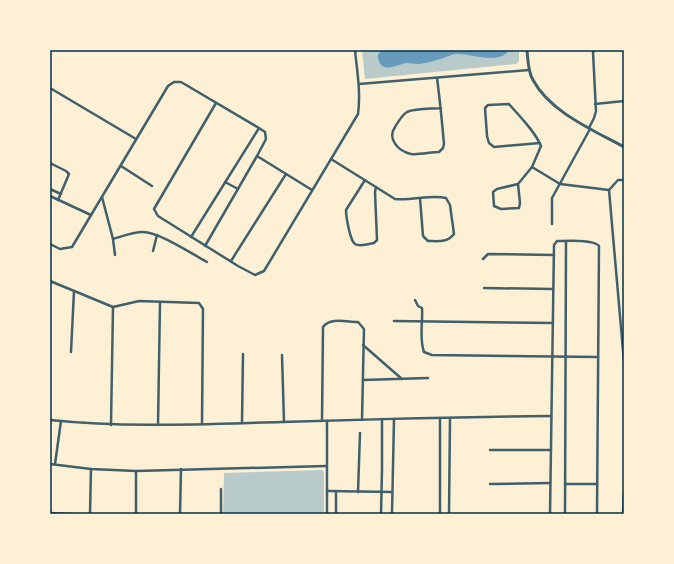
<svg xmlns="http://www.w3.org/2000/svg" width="674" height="564" font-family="Montserrat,sans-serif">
<rect width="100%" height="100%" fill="#fdf0d5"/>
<g fill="#b9caca">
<path d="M362,50H519V61L516,64L365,79Z"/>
<path d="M321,470H323L324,473V514H223L224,473Z"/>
</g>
<path fill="#669bbc" d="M381,50H509V51C496,65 472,53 455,54C449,55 443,59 437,60C431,62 425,63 419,64C415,64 410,63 406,63C397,65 383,73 379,61C377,56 378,54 381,50Z"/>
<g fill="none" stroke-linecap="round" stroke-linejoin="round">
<g stroke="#3f606c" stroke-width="2.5">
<path d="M437,78C440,100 442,122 444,144L443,148L439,152C431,152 419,155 411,154C398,151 387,139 395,127C398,122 402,115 407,112C416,108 431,109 441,108"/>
<path d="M359,84L529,70"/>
<path d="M50,88L136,139"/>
<path d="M216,103L154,209L158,216L238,266L255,275L264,271L358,114C361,92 357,71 355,50"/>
<path d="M595,104L624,101"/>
<path d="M589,128L594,118L596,111L593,52L595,50"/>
<path d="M257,156L312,190"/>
<path d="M331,159L395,199C411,201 432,194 446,198L450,205L454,234C447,243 438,241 428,241L423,236L420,198"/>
<path d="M50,163L66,171L69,174L58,200"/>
<path d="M121,166L152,186"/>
<path d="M532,167L541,146C534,130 520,117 509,104L488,105L485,108L487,136L489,143L494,147L540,143"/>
<path d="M365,180L346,210C346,216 350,241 355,244C359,247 369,244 374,243L377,240L375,192L376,187"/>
<path d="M624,180H618L609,190L624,362"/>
<path d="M225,182L238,189"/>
<path d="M518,184L520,203L519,208L501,209L494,206L493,192L497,189L518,184L532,167L560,184L609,190"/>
<path d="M50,189L61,194"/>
<path d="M50,196L91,215"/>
<path d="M102,197L113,239C123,236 133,232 143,232C159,232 192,254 207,262"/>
<path d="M552,224V198L590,129"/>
<path d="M191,237L259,128"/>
<path d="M113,239L115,255"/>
<path d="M50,244L60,249L72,247L168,86L174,82H181L259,128L265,132L266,139L257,156L205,246"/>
<path d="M153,251L157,235"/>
<path d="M483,259L488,254L554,255"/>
<path d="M231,261L286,174"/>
<path d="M50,281L113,307L139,301L199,303L203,309L202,424"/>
<path d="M484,288L553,289"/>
<path d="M415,300L418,306L422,308C423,323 419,339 424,352L432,355L598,357"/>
<path d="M394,321L553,323"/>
<path d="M363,345L402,379"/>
<path d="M71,352L74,291"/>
<path d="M282,355L284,422"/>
<path d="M363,380L428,378"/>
<path d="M50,420C127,428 205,424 282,422C372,419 462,417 551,416"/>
<path d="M322,421L323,327C330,317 347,322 358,322L364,329L362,420"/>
<path d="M242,423L243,354"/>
<path d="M111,425L113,307"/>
<path d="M158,425L160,302"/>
<path d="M490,450H551"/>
<path d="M50,464L91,469L136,471L326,466"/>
<path d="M55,464L61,421"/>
<path d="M490,484L550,483"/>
<path d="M565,484H597"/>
<path d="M327,491L392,492"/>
<path d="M336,491V514"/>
<path d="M358,492L360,433"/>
<path d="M50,513L72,514"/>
<path d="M90,514L91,469"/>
<path d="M136,514V471"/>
<path d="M180,514L181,469"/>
<path d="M221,514V489"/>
<path d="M327,514V421"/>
<path d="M381,514L382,470V419"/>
<path d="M392,514L394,419"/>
<path d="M440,514V418"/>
<path d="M449,514L450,418"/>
<path d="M550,514L554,245L557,241C567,241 594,239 599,246L597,514"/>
<path d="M565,514L566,241"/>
<path d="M623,514L624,491"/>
</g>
<path stroke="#3f606c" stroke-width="3" d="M527,50C528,60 528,72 533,80C550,112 593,130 624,147"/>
</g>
<rect width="674" height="564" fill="none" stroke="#fdf0d5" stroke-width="102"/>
<rect x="51" y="51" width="572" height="462" fill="none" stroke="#003049" stroke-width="1.5"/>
</svg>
